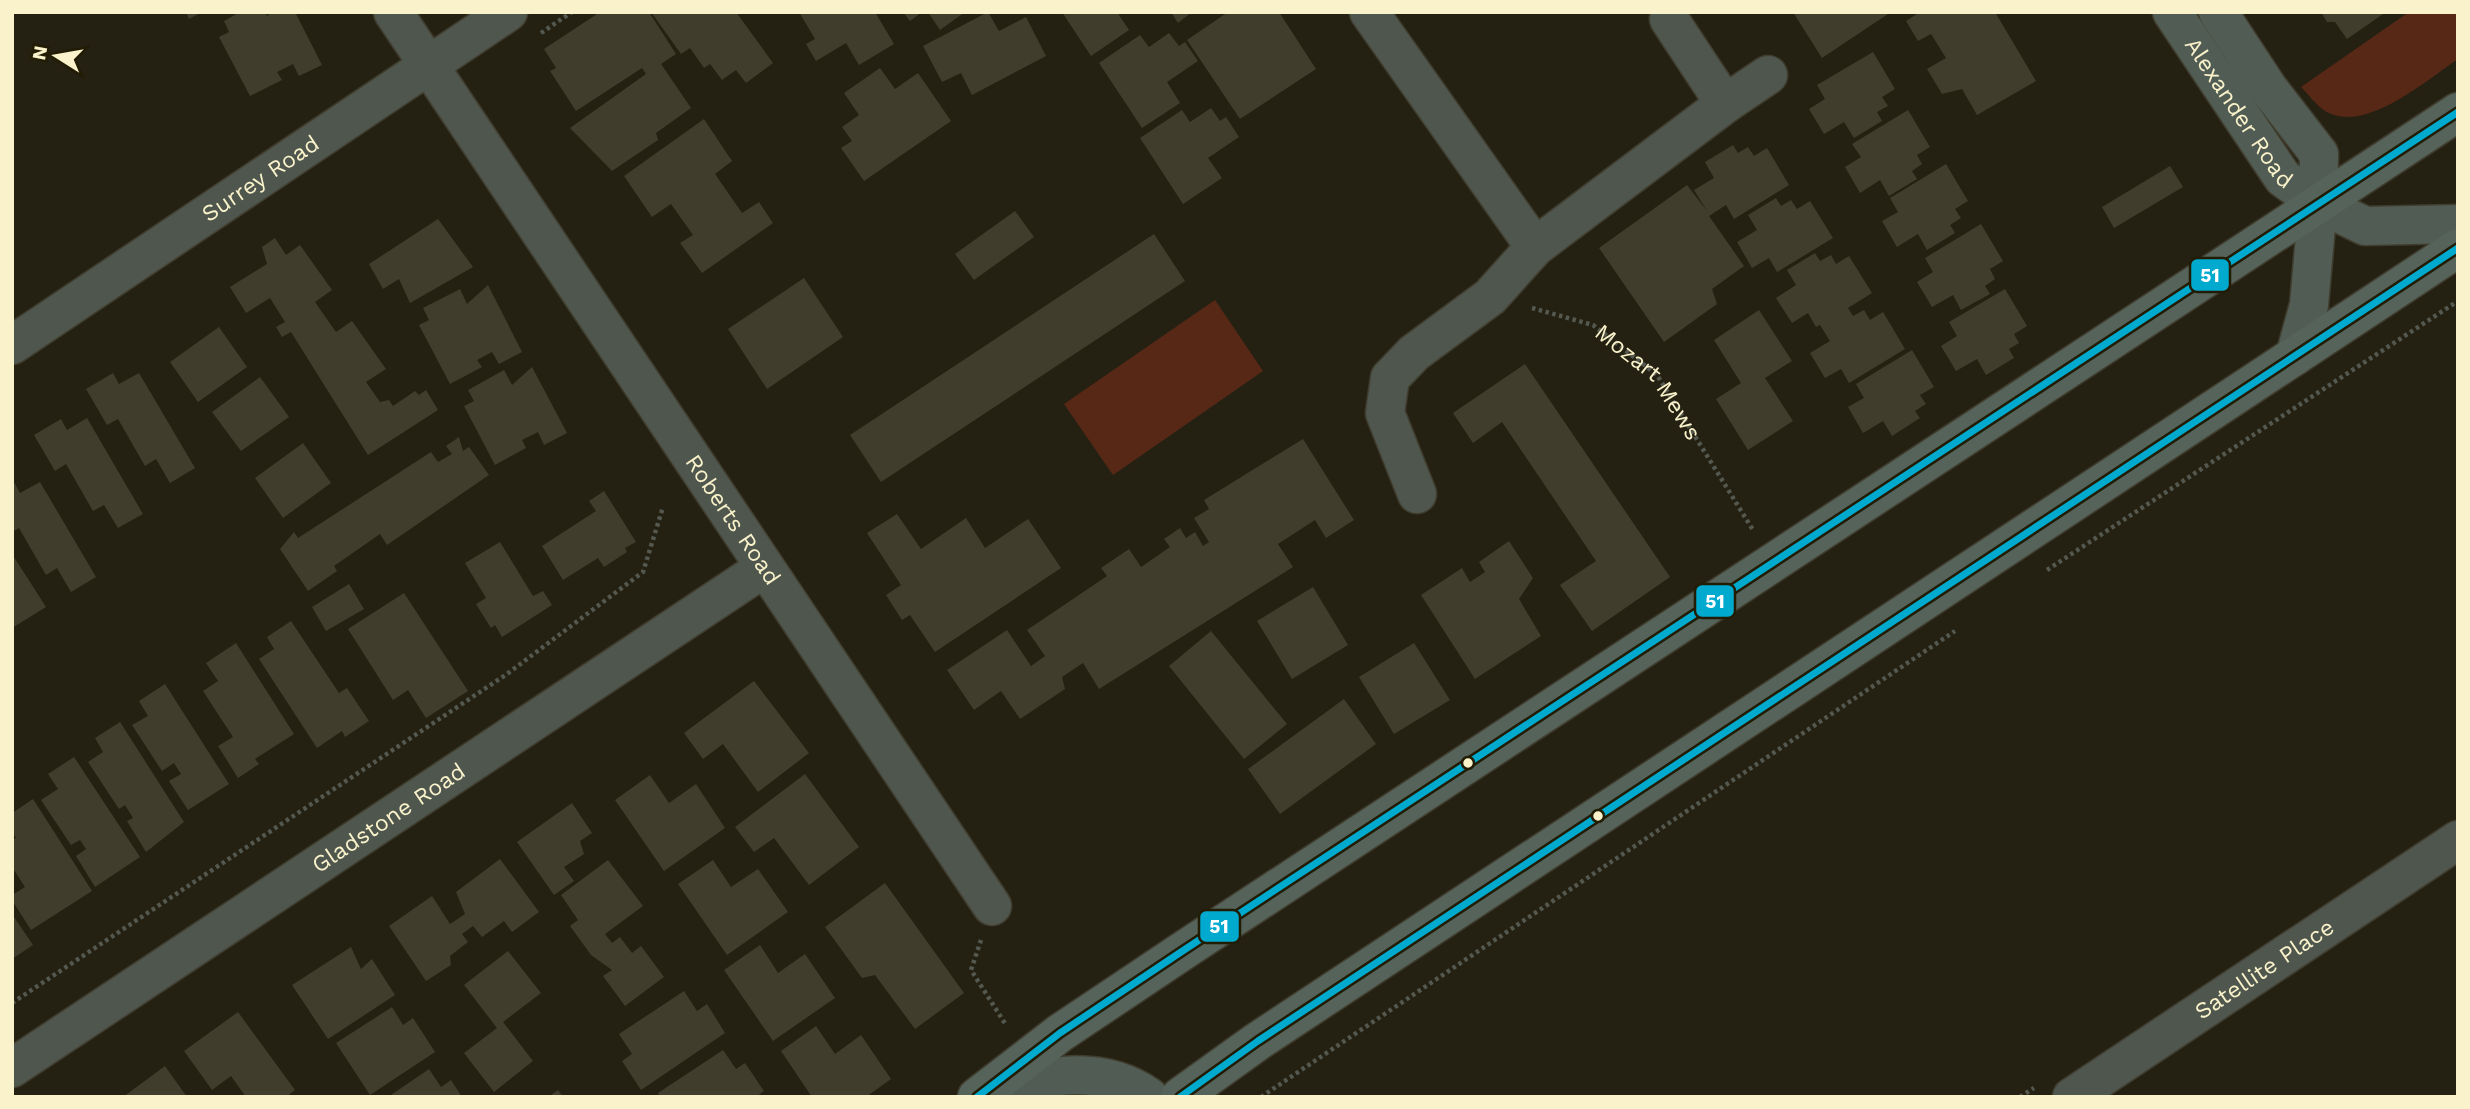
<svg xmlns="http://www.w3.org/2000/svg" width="2470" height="1109" font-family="'Work Sans',sans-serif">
<rect width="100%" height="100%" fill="#242113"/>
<g fill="#582816">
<path d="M2409,12H2458V59C2426,80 2365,135 2325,111C2316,105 2308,94 2301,87Z"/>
<path d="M1215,300L1263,371L1113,475L1064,404Z"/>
</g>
<g fill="#403d2c">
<path d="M186,12H202L189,19Z"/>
<path d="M240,12H265L267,16L272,12H295L322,65L299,76L293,64L277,72L282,80L250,96L219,37L229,32L224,21Z"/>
<path d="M600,12H649L676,54L661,64L691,108L656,133L658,140L612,171L570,128L646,74L642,68L576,111L550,71L556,68L544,49Z"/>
<path d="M651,12H736L773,63L746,83L736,70L722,80L710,64L704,68L690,48L681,54Z"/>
<path d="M799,12H875L894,44L859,65L846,43L816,61L806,44L815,39Z"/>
<path d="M903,12H922L910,21Z"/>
<path d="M928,12H965L940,30Z"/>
<path d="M988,12L999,31L1026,17L1046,56L972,95L961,73L942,82L923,46Z"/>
<path d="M1062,12H1117L1129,30L1091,56Z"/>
<path d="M1171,12H1192L1178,23Z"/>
<path d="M1228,12H1279L1316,69L1240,119L1187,40Z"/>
<path d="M1793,12H1891L1822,58Z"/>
<path d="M1920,12H1995L2036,81L1977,115L1962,89L1942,94L1927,69L1946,58L1931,34L1918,41L1906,21Z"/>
<path d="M2321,12H2386L2347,39L2335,22H2327Z"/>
<path d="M1169,33L1179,46L1185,42L1198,61L1167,82L1180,103L1142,128L1099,63L1140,35L1149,47Z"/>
<path d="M1873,52L1895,89L1882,97L1888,106L1877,112L1882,121L1854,138L1844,122L1824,134L1809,109L1825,99L1817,85Z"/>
<path d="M880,68L895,89L918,73L951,121L864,181L841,148L852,141L842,127L859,115L844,93Z"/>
<path d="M1211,108L1220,121L1226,117L1239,137L1208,158L1222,178L1183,204L1140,138L1182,110L1190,122Z"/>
<path d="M1908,110L1930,147L1917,155L1922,164L1912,171L1917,179L1889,196L1880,180L1860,193L1845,167L1861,157L1852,144Z"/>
<path d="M704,119L732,161L715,174L742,213L759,202L773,223L702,273L680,243L693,235L671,204L652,217L624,176Z"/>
<path d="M1733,145L1738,153L1748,147L1754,156L1767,148L1789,185L1734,219L1726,205L1709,216L1744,266L1712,289L1717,304L1664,342L1599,248L1687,185L1707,211L1694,190L1714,178L1705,162Z"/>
<path d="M1946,164L1968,201L1955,209L1961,218L1950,225L1955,233L1927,250L1918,234L1897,247L1882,221L1898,212L1890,198Z"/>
<path d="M2170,166L2183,187L2114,228L2102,207Z"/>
<path d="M1776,198L1781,206L1791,200L1797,209L1810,201L1833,238L1777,272L1769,258L1752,268L1737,242L1757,230L1748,215Z"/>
<path d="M1015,211L1034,237L974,280L955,254Z"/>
<path d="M438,219L473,267L410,303L399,279L383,289L369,264Z"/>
<path d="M1981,224L2003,261L1990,269L1995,279L1985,286L1990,294L1961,310L1953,295L1932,307L1917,282L1933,272L1925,258Z"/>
<path d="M1154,234L1185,281L881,482L850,435Z"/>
<path d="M275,238L286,255L300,245L332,290L315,302L336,332L352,321L386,369L366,382L380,402L389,400L393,406L415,391L419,395L426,390L438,410L368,455L291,332L282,337L276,327L285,322L270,298L246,313L230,287L267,264L262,247Z"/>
<path d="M1815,253L1820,261L1831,255L1836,264L1849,256L1872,293L1848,308L1853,316L1864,310L1870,320L1883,312L1905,349L1849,383L1841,369L1825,378L1810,353L1830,341L1820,325L1816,327L1808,313L1792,323L1776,298L1796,285L1787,270Z"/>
<path d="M804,278L843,337L767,389L728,329Z"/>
<path d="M488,285L522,352L499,364L492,352L477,360L482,367L450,384L419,325L429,320L423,308L460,289L467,304Z"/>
<path d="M2005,289L2027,326L2014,334L2019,343L2009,349L2014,358L1986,375L1977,359L1956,371L1941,346L1957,336L1949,322Z"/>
<path d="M1759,310L1792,361L1765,378L1793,421L1748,450L1716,399L1741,383L1714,340Z"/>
<path d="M219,327L247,367L198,402L170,362Z"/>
<path d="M1912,350L1934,387L1920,395L1926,404L1915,411L1920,418L1892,436L1883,421L1863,433L1848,407L1864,398L1856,384Z"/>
<path d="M1525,364L1670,577L1592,631L1560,585L1596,561L1502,422L1473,443L1453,413Z"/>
<path d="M532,367L567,433L544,445L538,432L522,440L526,448L495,465L464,406L474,401L468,390L504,370L512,385Z"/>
<path d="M113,373L119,384L139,373L195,468L170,483L156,459L145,466L118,419L107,425L86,389Z"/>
<path d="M260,377L289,417L241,451L212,412Z"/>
<path d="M87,418L143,514L118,528L104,505L93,511L66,464L55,471L34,435L61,419L67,430Z"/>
<path d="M459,437L463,451L469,447L489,475L387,545L380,534L334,566L337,571L308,591L280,549L294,532L298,538L431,452L438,462L452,454L446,446Z"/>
<path d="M1303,439L1354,520L1326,538L1315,520L1278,544L1293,567L1099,689L1083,663L1062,677L1065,689L1020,719L1001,691L974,710L947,670L1007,630L1031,666L1045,656L1027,630L1107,576L1101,568L1129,549L1141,567L1170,547L1164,539L1180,528L1186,538L1195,532L1203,546L1209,542L1194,518L1209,509L1204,500Z"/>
<path d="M303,443L331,483L283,518L255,478Z"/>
<path d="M14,482L20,493L40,482L96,577L71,592L57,568L46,575L19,528L12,532Z"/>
<path d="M604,491L636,542L625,548L627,552L604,567L598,558L563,580L542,546L596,511L589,501Z"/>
<path d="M897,514L921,549L966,518L985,548L1028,519L1061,568L935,652L910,615L902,620L886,595L901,585L867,533Z"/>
<path d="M1509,541L1533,578L1519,599L1541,636L1475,679L1421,595L1462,568L1470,582L1485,572L1479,562Z"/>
<path d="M500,542L533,596L543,591L552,605L502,637L495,625L491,628L476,604L486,598L465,563Z"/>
<path d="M12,554L46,607L12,628Z"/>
<path d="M349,584L364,609L326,631L312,607Z"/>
<path d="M1313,587L1348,645L1292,679L1257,621Z"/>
<path d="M404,593L468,691L426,718L408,690L393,700L348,629Z"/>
<path d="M291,621L339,693L347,688L369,721L345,737L342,731L317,748L259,659L274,649L267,637Z"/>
<path d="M1211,631L1287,724L1244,759L1169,666Z"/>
<path d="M236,643L294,734L255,759L259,764L238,778L218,746L233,737L203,691L218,681L206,663Z"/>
<path d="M1414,643L1450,700L1394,734L1359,677Z"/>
<path d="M754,681L809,753L758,792L723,744L703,759L684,733Z"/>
<path d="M165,684L229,784L188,810L169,781L181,774L174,763L162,771L132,725L148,716L139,701Z"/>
<path d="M1344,699L1376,744L1280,814L1248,769Z"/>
<path d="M120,722L184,822L146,852L127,821L133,818L125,805L119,809L88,762L103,752L95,738Z"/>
<path d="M74,757L140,857L95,887L76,856L86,849L80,840L71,845L41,800L58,789L48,774Z"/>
<path d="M805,774L859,847L809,885L774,838L754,852L735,827Z"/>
<path d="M650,775L669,803L696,784L725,828L664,871L615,800Z"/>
<path d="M33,799L92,891L31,930L12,900V895L25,887L12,867V840L16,838L12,831V813Z"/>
<path d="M572,803L592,833L580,841L584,854L564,867L574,881L554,895L517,842Z"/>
<path d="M500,859L539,912L512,932L504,921L482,937L473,926L462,934L468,942L450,956L451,965L426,981L389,926L432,896L450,924L465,914L456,892Z"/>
<path d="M608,860L643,906L605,934L612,943L620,937L632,953L641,946L664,977L625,1006L603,976L612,970L591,955L570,926L578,920L561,895Z"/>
<path d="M713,860L731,887L758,869L788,912L727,955L678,884Z"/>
<path d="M885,883L964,993L915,1029L875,975L862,978L825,927Z"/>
<path d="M12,914L33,945L12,959Z"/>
<path d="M760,945L778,973L805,954L835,998L773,1041L724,970Z"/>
<path d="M351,947L361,969L372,959L395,995L328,1039L292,985Z"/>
<path d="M508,951L541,993L503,1022L533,1061L494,1092L464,1053L497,1028L464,985Z"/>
<path d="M684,991L697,1011L707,1004L725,1033L641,1090L622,1061L632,1054L619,1034Z"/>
<path d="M392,1007L403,1025L413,1018L435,1052L370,1095L336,1043Z"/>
<path d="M238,1012L295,1090L286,1097H246L231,1076L212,1090L184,1051Z"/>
<path d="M816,1026L835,1054L861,1035L891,1079L866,1097H812L781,1051Z"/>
<path d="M723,1050L736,1069L745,1063L764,1091L756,1097H660L658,1093Z"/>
<path d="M165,1066L187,1097H123Z"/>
<path d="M429,1069L441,1087L451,1080L462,1097H388Z"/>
<path d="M558,1090L563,1097H548Z"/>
</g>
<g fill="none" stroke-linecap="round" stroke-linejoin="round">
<g stroke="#403d2e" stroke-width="41">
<g id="minor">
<path id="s2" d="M393,12L992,906"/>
<path d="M1369,12L1535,247"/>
<path d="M1725,104L1768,75"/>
<path id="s3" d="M12,345L508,12"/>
<path d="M1417,494L1385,413L1390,378L1414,353L1490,297L1535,247L1725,104L1669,19"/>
<path id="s4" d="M12,1068L764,568"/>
<path id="s5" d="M2072,1097L2458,840"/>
</g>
</g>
<g stroke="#403d2e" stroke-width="41">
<g id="major">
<path id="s6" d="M2172,12L2283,178L2318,203L2365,226L2458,224"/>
<path d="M2218,12L2268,88L2319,154L2318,203L2309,305L2295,356"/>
<path d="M982,1094C1035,1077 1099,1061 1149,1097"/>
</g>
</g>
<g stroke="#403d2e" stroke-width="41">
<g id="highway">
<path d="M977,1097L1060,1033L1184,950L2458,112"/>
<path d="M1180,1097L1258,1041L2458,248"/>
</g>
</g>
<g stroke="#54584e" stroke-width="4.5" stroke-dasharray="3.5 3.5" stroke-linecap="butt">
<path d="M541,33L572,12"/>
<path id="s1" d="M1532,308L1593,325L1657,375L1753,530"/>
<path d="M2047,570L2458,301"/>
<path d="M981,940L971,970L1006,1025"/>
<path d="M12,1003L507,674L643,572L663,507"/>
<path d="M1261,1097L1955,631"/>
<path d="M2020,1097L2034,1088"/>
</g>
<use href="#minor" stroke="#4e564e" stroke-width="38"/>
<use href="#major" stroke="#515d54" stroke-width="38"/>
<use href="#highway" stroke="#55635a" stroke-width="38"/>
<g stroke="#211c03" stroke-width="12">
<g id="bus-1">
<path d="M977,1097L1060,1033L1184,950L2458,112"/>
<path d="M1180,1097L1258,1041L2458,248"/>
</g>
</g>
<use href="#bus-1" stroke="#00a9ce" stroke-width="7"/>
</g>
<g fill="#f9f2ca" stroke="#211c03" stroke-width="2.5">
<circle cx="1468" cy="763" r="6"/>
<circle cx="1598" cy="816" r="6"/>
</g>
<g text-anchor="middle" stroke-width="5" stroke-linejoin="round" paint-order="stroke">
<g font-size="23" fill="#f9f2ca" stroke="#211c03">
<text dy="8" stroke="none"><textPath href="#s6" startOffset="121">Alexander Road</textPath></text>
<text dy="8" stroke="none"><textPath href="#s3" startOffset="299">Surrey Road</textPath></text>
<text dy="8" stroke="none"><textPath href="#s1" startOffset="144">Mozart Mews</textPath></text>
<text dy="8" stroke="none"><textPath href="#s2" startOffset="611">Roberts Road</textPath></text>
<text dy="8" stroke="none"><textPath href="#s4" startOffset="452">Gladstone Road</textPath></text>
<text dy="8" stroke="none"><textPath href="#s5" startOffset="231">Satellite Place</textPath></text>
</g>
</g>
<g stroke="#211c03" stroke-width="2.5">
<rect x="2190" y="258" width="40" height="34" rx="7" fill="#00a9ce"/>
<rect x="1695" y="584" width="40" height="34" rx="7" fill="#00a9ce"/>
<rect x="1199" y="910" width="41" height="33" rx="7" fill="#00a9ce"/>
</g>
<g font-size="19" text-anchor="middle" font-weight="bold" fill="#fff">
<text x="2210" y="282">51</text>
<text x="1715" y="608">51</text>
<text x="1219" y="933">51</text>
</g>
<rect width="2470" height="1109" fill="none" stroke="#f9f2ca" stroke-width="28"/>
<g transform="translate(56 56) rotate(281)" stroke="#211c03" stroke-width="5" paint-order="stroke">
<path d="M0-5L12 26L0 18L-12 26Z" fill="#f9f2ca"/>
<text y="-10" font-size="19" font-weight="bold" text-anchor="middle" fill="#f9f2ca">N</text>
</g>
</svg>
